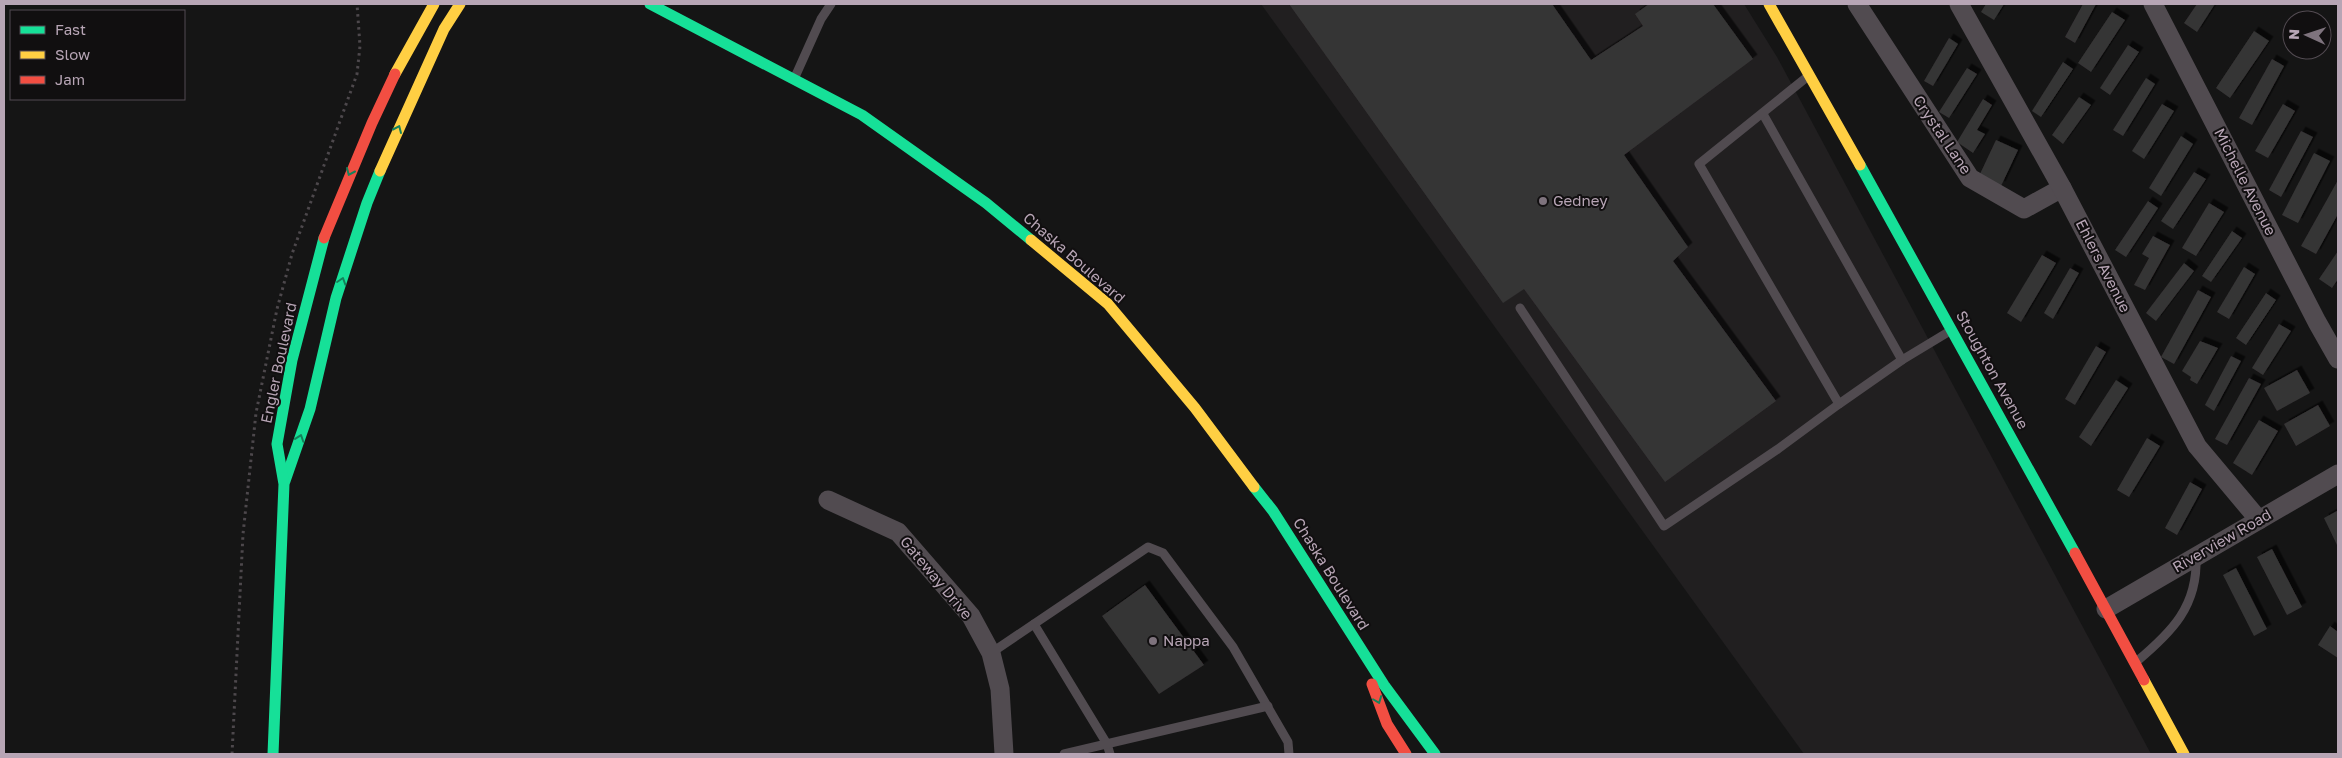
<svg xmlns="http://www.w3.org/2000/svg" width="2342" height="758" font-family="'Golos Text',sans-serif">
<defs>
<filter id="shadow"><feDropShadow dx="4.5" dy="-4.5" stdDeviation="0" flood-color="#0009"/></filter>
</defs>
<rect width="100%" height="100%" fill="#151515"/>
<path fill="#211f20" d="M1261,4H1744L1777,57L2151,754H1804Z"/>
<g fill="#363435" filter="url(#shadow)">
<path d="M1289,4H1552L1591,60L1643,26L1635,14L1649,4H1713L1753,59L1624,155L1688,247L1673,261L1776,401L1665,482L1524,289L1503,303Z"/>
<path d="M1986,4H2004L1994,20L1981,12Z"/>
<path d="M2083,4H2096L2075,43L2065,37Z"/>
<path d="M2197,4H2215L2197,32L2184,23Z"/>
<path d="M2112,12L2125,20L2091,72L2078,63Z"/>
<path d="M2254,31L2269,41L2230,98L2216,88Z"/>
<path d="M1949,38L1958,44L1933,86L1924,81Z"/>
<path d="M2128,45L2139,52L2110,95L2100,88Z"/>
<path d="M2272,59L2284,66L2252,125L2239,118Z"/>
<path d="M2063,62L2073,69L2041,117L2032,111Z"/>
<path d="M1967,68L1977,74L1949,118L1939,112Z"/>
<path d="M2146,78L2155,84L2123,136L2113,130Z"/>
<path d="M2079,97L2091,105L2063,144L2052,135Z"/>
<path d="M1983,99L1992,105L1977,130L1985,134L1973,153L1957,142Z"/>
<path d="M2162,104L2174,111L2144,159L2132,151Z"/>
<path d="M2283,104L2295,111L2268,158L2255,151Z"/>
<path d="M2301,131L2313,137L2281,197L2269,190Z"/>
<path d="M2181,136L2193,144L2161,196L2149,188Z"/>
<path d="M1996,140L2018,150L2001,186L1979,176Z"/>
<path d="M2314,153L2330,161L2298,223L2282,215Z"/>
<path d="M2194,172L2206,179L2173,229L2161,221Z"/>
<path d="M2338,180V214L2316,254L2301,246Z"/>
<path d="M2148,201L2158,208L2126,257L2115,250Z"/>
<path d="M2209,203L2224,212L2196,256L2182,248Z"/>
<path d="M2232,231L2242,238L2211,282L2202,276Z"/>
<path d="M2153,236L2170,245L2145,290L2134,285L2149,258L2142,254Z"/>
<path d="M2338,251V279L2332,288L2319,279Z"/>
<path d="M2042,255L2056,263L2021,322L2007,313Z"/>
<path d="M2184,263L2194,271L2156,321L2146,313Z"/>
<path d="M2244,267L2255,274L2229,319L2217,312Z"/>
<path d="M2070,268L2079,273L2053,319L2044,313Z"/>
<path d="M2198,290L2211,297L2174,364L2161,357Z"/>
<path d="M2266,293L2276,300L2246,345L2236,338Z"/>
<path d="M2279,324L2291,331L2263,375L2252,368Z"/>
<path d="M2200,341L2218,348L2197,384L2190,380L2191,377L2182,371Z"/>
<path d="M2096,346L2106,352L2075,405L2065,399Z"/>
<path d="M2231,356L2241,361L2214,411L2205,405Z"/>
<path d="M2297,370L2310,393L2277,411L2264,388Z"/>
<path d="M2249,378L2261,384L2227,445L2215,439Z"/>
<path d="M2116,380L2128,388L2091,446L2079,437Z"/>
<path d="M2318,405L2330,426L2296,446L2284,424Z"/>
<path d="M2259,420L2278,431L2252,475L2233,463Z"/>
<path d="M2147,438L2160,446L2129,497L2117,490Z"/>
<path d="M2190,482L2202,489L2177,535L2165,528Z"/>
<path d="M2337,511L2338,514V547L2324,518Z"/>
<path d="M2272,549L2302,607L2287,615L2257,557Z"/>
<path d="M2236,568L2267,629L2254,636L2223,575Z"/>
<path d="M1145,585L1204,665L1159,694L1102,616Z"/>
<path d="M2330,626L2338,632V658L2318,645Z"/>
</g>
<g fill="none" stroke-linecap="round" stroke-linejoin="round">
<path stroke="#4d484c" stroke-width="3" stroke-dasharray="2.5 4" stroke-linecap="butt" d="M232,754L243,534L256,413L277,309L292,254L357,74L360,46L357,4"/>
<g stroke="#514b50" stroke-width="9">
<path d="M795,77L821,19L831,4"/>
<path d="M1763,114L1902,360L1839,404"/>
<path d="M1520,308L1664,526L1778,449L1839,404L1699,164L1807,77"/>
<path d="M1902,360L1950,331"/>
<path d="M1034,624L1107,744L1110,754"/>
<path d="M991,653L1148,547L1163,553L1233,647L1288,742L1289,754"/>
<path d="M2136,662C2172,632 2198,606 2196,557"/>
<path d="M1064,754L1268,706"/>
</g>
<g stroke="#514b50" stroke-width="19">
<path d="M1857,4L1970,178L2024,209L2062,188"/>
<path d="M1959,4L2062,188L2197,446L2259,520"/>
<path d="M2153,4L2317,322L2338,359"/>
<path d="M828,500L898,532L971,616L991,653L1000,689L1004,754"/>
<path d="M2106,609L2338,474"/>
</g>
<g stroke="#16e098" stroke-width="11">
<path d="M650,4L862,115L986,203L1031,240"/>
<path d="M1860,165L2075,553"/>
<path d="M285,481L310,409L336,298L367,203L380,171"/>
<path d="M1254,487L1273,511L1384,685L1435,754"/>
<path d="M273,754L284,484L277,444L292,360L324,238"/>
</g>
<g stroke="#ffcf43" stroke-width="11">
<path d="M1769,4L1860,165"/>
<path d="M395,74L434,4"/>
<path d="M380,171L444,29L460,4"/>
<path d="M1031,240L1108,304L1195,408L1254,487"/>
<path d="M2144,680L2184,754"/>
</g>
<g stroke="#f24e42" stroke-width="11">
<path d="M324,238L372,123L395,74"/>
<path d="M2075,553L2144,680"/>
<path d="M1372,684L1387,724L1406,754"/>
</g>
</g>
<defs><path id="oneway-chevron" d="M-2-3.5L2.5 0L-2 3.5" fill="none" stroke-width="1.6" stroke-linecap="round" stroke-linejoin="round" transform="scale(1.25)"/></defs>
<g stroke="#14825b">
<use href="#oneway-chevron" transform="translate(398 129) rotate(-66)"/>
<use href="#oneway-chevron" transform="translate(350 172) rotate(114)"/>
<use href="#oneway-chevron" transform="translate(342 281) rotate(-72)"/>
<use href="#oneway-chevron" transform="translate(300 438) rotate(-71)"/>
<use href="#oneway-chevron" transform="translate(1378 700) rotate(69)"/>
</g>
<g fill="#7e737d" stroke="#110f10" stroke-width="2">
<circle cx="1543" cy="201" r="5"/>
<circle cx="1153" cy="641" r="5"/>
</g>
<g text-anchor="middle" stroke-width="4" stroke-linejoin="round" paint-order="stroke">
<g font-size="15" fill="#b7a5b5" stroke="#110f10">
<text transform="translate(1942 135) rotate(56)" y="5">Crystal Lane</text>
<text transform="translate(2245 182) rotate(63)" y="5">Michelle Avenue</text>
<text transform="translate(1074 258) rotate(41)" y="5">Chaska Boulevard</text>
<text transform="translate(2103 266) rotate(63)" y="5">Ehlers Avenue</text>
<text transform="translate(279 363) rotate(-78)" y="5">Engler Boulevard</text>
<text transform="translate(1992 370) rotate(61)" y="5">Stoughton Avenue</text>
<text transform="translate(2222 541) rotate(-30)" y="5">Riverview Road</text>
<text transform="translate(1331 574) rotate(58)" y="5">Chaska Boulevard</text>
<text transform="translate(936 578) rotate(50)" y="5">Gateway Drive</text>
</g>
<g font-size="15" fill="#b7a5b5" stroke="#110f10" text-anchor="start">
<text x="1553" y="206">Gedney</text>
<text x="1163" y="646">Nappa</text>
</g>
</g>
<rect width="2342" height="758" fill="none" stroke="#b7a5b5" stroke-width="10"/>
<rect x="10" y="10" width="175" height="90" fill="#110f10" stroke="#534b52"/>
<rect x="20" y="26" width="25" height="8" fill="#16e098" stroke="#534b52"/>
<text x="55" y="35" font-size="15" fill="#b7a5b5">Fast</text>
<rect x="20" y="51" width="25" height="8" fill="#ffcf43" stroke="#534b52"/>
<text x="55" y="60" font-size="15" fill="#b7a5b5">Slow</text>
<rect x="20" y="76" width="25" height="8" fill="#f24e42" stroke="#534b52"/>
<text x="55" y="85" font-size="15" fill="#b7a5b5">Jam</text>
<g transform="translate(2307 35) rotate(273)"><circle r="24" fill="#110f10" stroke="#534b52"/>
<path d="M0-4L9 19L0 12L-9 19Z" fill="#7e737d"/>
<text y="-8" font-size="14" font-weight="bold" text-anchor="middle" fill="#b7a5b5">N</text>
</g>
</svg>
